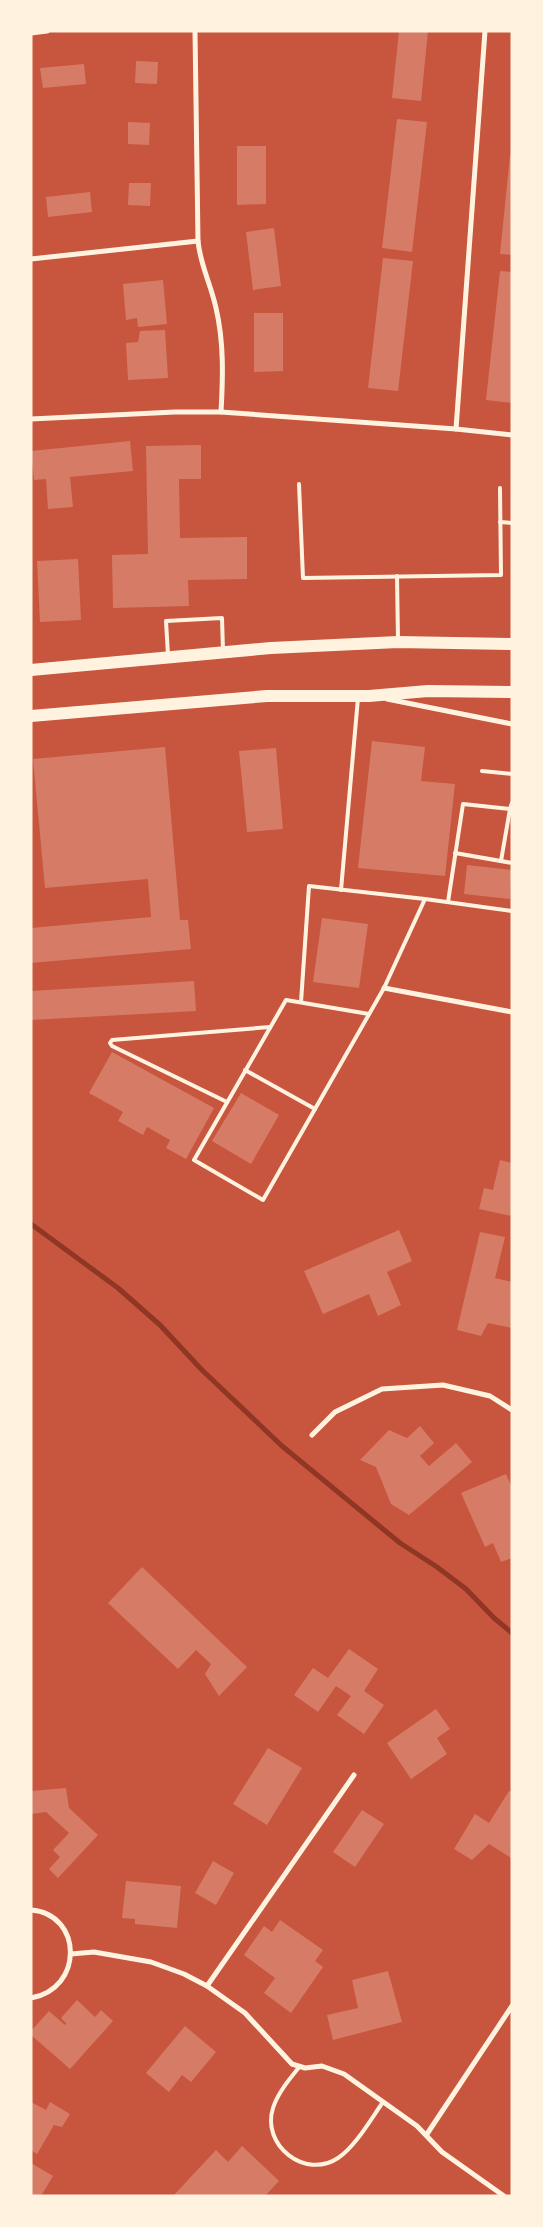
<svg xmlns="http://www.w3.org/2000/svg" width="543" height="2227" font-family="Literata,serif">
<rect width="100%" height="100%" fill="#c8553d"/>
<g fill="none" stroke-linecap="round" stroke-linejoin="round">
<path stroke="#8f3625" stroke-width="5" d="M31,1224L118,1288L160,1325L202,1370L282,1446L400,1543L437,1567L466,1589L494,1618L512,1633"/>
</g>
<g fill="#d67c66">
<path d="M399,31H428L421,101L392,98Z"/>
<path d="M136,61L158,62L157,84L135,83Z"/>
<path d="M84,64L86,84L43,88L40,68Z"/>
<path d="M397,119L427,122L412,252L382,248Z"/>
<path d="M128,122L150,123L149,145L128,144Z"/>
<path d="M237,146H266V204L237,205Z"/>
<path d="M510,155H512V255L500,254Z"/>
<path d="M129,183H151L150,206L128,205Z"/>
<path d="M90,192L92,212L48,217L46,197Z"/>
<path d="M274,228L281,286L253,290L246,232Z"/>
<path d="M383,258L413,261L398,391L368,388Z"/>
<path d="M500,271L512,272V403L486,400Z"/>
<path d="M163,280L167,324L138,327L137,318L126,320L123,284Z"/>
<path d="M254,313H283V371L254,372Z"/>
<path d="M165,330L168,378L128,380L126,343L138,342L140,331Z"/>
<path d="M130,441L133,471L70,477L73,507L48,509L46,479L34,480L31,451Z"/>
<path d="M201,445V479H179L180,538L247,537V579L188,580L189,606L113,608L112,555L148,554L146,446Z"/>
<path d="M78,559L81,620L40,622L37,561Z"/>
<path d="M372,741L425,747L421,781L455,784L445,876L358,868Z"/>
<path d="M165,747L180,920H188L191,949L31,963V928L151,917L148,879L45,888L33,759Z"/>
<path d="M276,748L283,829L247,832L239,751Z"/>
<path d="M467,865L512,870L510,899L464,894Z"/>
<path d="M322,918L368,924L359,988L313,982Z"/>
<path d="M194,981L196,1011L31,1020V991Z"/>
<path d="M112,1052L214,1108L186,1159L166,1148L170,1140L147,1127L143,1135L118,1121L123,1112L89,1093Z"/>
<path d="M241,1093L279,1115L251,1164L212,1141Z"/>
<path d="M500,1160L512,1163L511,1216L479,1209L484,1188L493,1190Z"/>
<path d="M399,1230L412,1261L387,1272L401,1305L378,1316L369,1294L323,1314L304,1271Z"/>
<path d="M480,1232L505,1237L495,1278L512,1282V1328L488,1323L481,1336L457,1330Z"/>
<path d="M420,1426L434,1443L420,1456L429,1466L456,1443L472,1462L409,1515L391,1504L376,1467L360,1460L389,1430L407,1438Z"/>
<path d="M506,1474L512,1488V1558L501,1562L493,1543L485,1547L461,1493Z"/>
<path d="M142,1567L247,1667L219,1696L205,1674L211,1664L196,1650L178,1669L108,1603Z"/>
<path d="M349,1649L378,1669L364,1691L384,1705L364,1734L337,1715L351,1696L336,1686L318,1712L294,1695L313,1668L328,1678Z"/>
<path d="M436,1709L450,1729L437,1738L447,1754L411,1779L387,1743Z"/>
<path d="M268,1748L302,1768L267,1825L233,1804Z"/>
<path d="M66,1788L69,1808L98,1835L58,1878L49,1869L60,1857L53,1850L69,1833L46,1812L31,1814V1791Z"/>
<path d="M509,1791L512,1792L511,1858L489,1844L472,1860L454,1849L475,1814L489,1823Z"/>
<path d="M362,1810L384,1824L355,1867L333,1852Z"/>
<path d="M213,1861L234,1873L216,1905L195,1893Z"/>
<path d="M126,1881L181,1886L177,1928L135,1924V1919L122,1918Z"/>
<path d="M280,1920L323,1950L315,1961L323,1967L291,2013L264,1993L275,1978L244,1955L264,1926L272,1932Z"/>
<path d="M388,1971L402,2022L333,2040L327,2015L358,2008L352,1980Z"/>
<path d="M77,2000L95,2017L101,2010L113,2021L70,2069L31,2035V2031L49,2011L65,2025L66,2023L61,2018Z"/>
<path d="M185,2026L216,2052L191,2082L182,2075L169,2092L146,2073Z"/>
<path d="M31,2102L46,2110L50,2102L70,2114L62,2127L54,2125L37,2154L31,2150Z"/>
<path d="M242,2146L279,2181L265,2196H173L216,2150L228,2162Z"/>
<path d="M31,2163L53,2176L41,2196H31Z"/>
</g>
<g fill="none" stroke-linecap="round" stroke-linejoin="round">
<g stroke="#fff3e0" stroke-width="4">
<path d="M299,484L303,578L501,575L500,488"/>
<path d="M500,522L512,523"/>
<path d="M397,576L398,640"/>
<path d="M168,655L166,621L222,618L223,651"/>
<path d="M482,771L512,774"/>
<path d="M455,853L512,863"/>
<path d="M501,861L510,809"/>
<path d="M341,890L358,698"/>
<path d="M448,902L463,804L510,809L512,803"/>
<path d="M301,1002L309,886L425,899"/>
<path d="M245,1070L315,1109L263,1200L194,1160L286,1000L369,1014"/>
<path d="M227,1102L112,1046L110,1043L112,1040L270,1027"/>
<path d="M315,1109L384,988L425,899L512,911"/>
<path d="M300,2066C290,2079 278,2092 273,2108C261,2145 305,2180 338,2158C355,2147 371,2119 383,2102"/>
</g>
<g stroke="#fff3e0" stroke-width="5">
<path d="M195,31L198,241C200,264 211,285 216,308C224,342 223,377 221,412"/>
<path d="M31,33L47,31"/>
<path d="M31,259L198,241"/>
<path d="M31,419L175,412H221L456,429L512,435"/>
<path d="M456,429L485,31"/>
<path d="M387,699L512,724"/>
<path d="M384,988L512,1012"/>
<path d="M312,1435L335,1412L382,1389L443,1385L490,1396L512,1410"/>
<path d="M31,1910C83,1914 84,1989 31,1998"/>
<path d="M71,1954L94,1952L151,1962L184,1974L207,1986L245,2013L292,2064L305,2068L322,2066L344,2074L417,2126L442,2152L504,2196"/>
<path d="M207,1986L354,1775"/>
<path d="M427,2134L512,2006"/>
</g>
<g stroke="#fff3e0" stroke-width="12">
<path d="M31,670L271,648L398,642L512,644"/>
<path d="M31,716L267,696H369L428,691L512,692"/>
</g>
</g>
<rect width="543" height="2227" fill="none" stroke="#fff3e0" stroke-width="65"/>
</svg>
